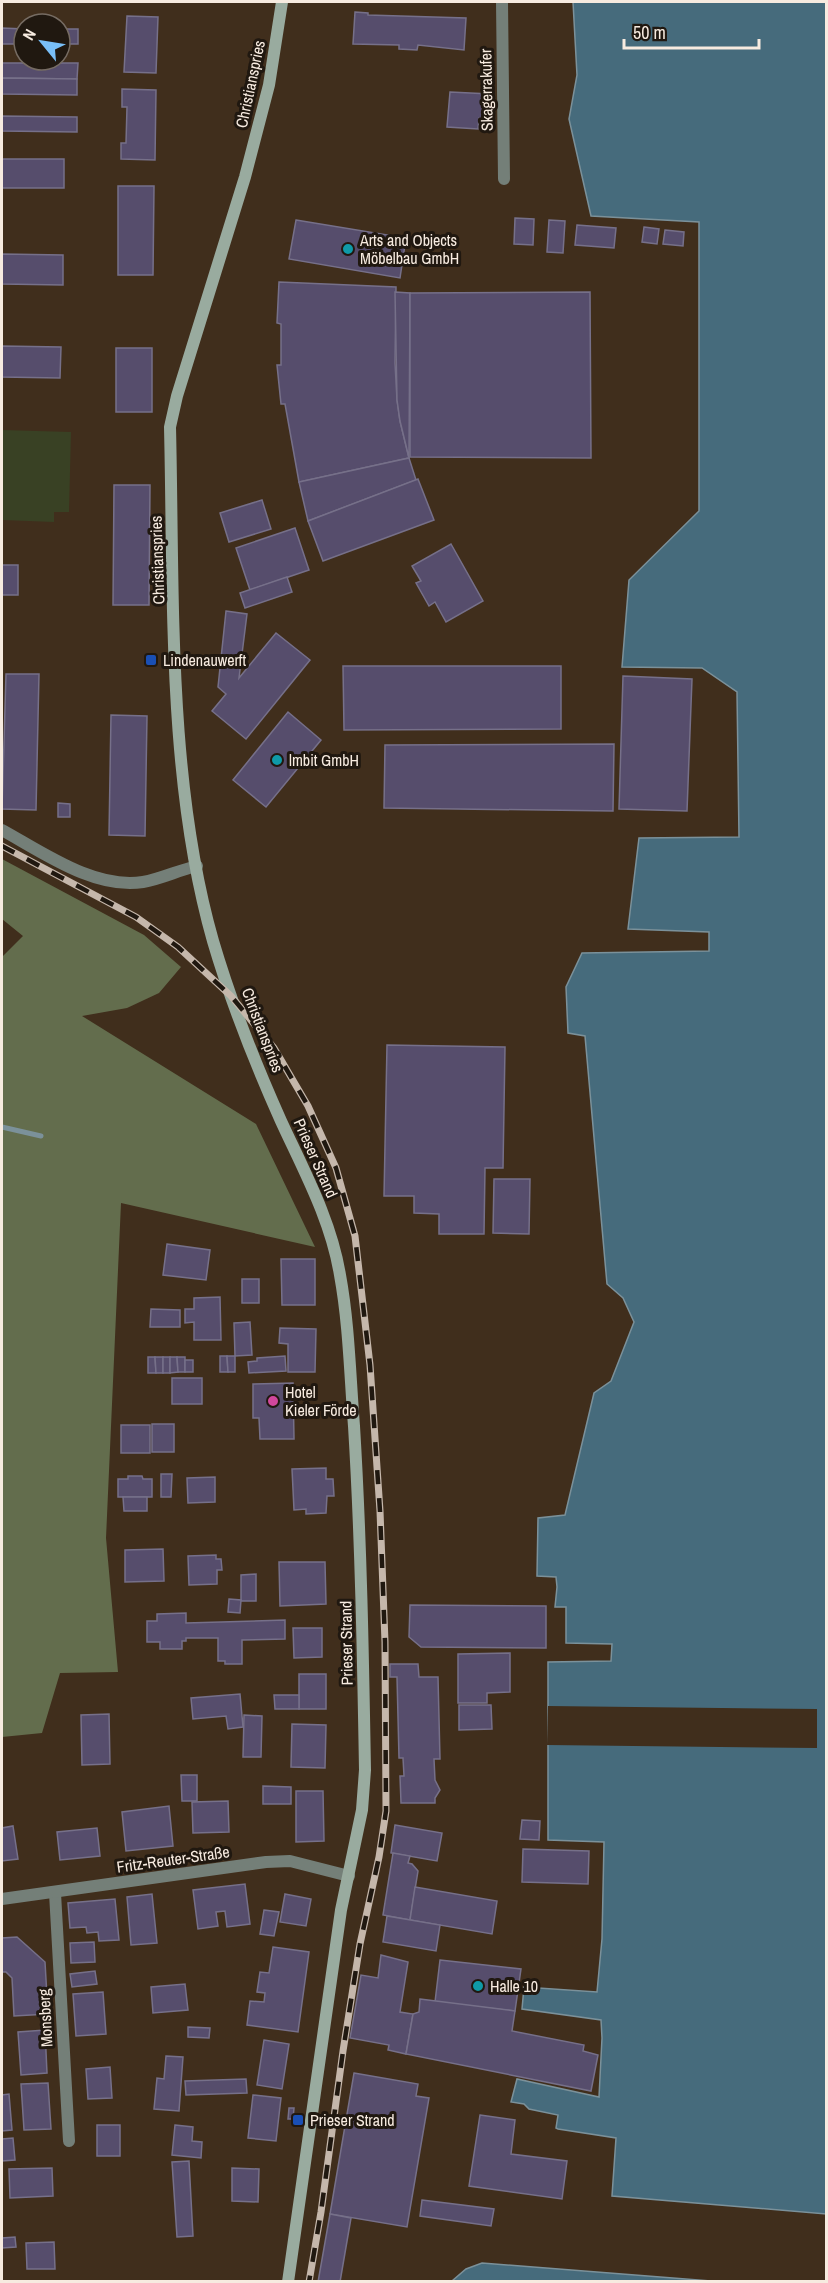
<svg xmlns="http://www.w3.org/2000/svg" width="828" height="2283" font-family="'Archivo Narrow',sans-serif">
<rect width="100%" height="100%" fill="#402e1c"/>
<path fill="#394124" d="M2,430L71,432L69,512H54V522L2,520Z"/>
<path fill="#636d4d" d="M2,859L144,935L181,967L159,993L127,1008L82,1016L256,1124L315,1247L121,1203L106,1538L118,1672L60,1673L42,1733L2,1737V957L23,936L2,919Z"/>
<g fill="#466b7c" stroke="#7b919a" stroke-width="1.5">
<path d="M573,2H826V2214L612,2196L616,2138L558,2129L556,2128L558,2115L529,2109L524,2104L511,2102L517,2079L599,2097L602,2038L601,2020L522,2009L524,1987L597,1992L602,1939L604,1842L548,1840V1662L611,1661L612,1644L566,1643V1607H555L557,1587L556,1577L537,1576L538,1518L565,1515L594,1393L611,1381L634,1322L623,1298L607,1284L585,1036L568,1033L566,987L582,953L709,951V932L628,929L639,838L739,837L737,692L702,668L622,667L629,580L699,511V222L591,216L569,119L577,75Z"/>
<path d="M482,2263L711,2281H452L466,2269Z"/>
</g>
<path fill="#402e1c" d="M548,1706L817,1709V1748L547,1745Z"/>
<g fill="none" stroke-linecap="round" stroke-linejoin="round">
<path stroke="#7b919a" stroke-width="5" d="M2,1127L41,1136"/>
</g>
<g fill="#564d6c" stroke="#767089" stroke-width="1.5">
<path d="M355,12L368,13V15L466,18L464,50L418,45L417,50L399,49V45L353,44Z"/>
<path d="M127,16L158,17L156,73L124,72Z"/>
<path d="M2,28L24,29V44H2Z"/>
<rect x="60" y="29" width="18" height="15"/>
<path d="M2,63H78L77,79L2,78Z"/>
<path d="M2,78L77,79V95L2,94Z"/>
<path d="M122,89L156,90L155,160L121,159V143H126L127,107H122Z"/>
<path d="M450,92L490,94L488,119L479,118L478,129L447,127Z"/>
<path d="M2,116L77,117V132L2,131Z"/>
<rect x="2" y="159" width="62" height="29"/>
<path d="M118,186H154L153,275H118Z"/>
<path d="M515,218L534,219L533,245L514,244Z"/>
<path d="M296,220L406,238L400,278L289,259Z"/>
<path d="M549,220L565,221L563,253L547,252Z"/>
<path d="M577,225L616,228L614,248L575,245Z"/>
<path d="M644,227L659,229L657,244L642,242Z"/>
<path d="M665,230L684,232L683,246L663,244Z"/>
<path d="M2,254L63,255V285L2,284Z"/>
<path d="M279,282L396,287L395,363L397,400L400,421L409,458L299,482L285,404H281L277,365H281V324L277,323Z"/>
<path d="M395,292L410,293L409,458L400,421L397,400Z"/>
<path d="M590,292L591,458L410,457V293Z"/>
<path d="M2,346L61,347L60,378L2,377Z"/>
<rect x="116" y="348" width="36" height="64"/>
<path d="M409,458L416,480L308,521L299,482Z"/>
<path d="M418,479L434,520L323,561L308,521Z"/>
<path d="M114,485H150L149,605H113Z"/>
<path d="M262,500L271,529L229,542L220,513Z"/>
<path d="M295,528L309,570L250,590L236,548Z"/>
<path d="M451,544L483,601L446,622L435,602L429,606L416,583L421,581L412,566Z"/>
<rect x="2" y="565" width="16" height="30"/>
<path d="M287,577L292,592L245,608L240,593Z"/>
<path d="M226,611L247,614L239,678L276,633L310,660L246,739L212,711L226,694L218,687Z"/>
<path d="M343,666H561V729L344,730Z"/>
<path d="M6,674H39L36,810L2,809Z"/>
<path d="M623,676L692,679L687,811L619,809Z"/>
<path d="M288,712L321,740L266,807L233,780Z"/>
<path d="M111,715L147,716L145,836L109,835Z"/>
<path d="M614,744L613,811L384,808L385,745Z"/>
<path d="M58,803L70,804V817H58Z"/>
<path d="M387,1045L505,1047L503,1168H485L484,1234H439V1214L414,1213V1196H384Z"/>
<path d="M494,1179H530L529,1234L493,1233Z"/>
<path d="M167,1244L210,1250L206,1280L163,1275Z"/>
<path d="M281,1259H315V1305H282Z"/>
<rect x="242" y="1279" width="17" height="24"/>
<path d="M220,1297L221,1340H194V1322L185,1323V1309H194V1298Z"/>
<path d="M151,1309L180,1310V1327H150Z"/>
<path d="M250,1322L252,1355L235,1356L234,1323Z"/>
<path d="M280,1328L316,1329L315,1372H288V1344L279,1343Z"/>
<path d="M220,1356H227L228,1372H220Z"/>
<path d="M227,1356H235V1372H228Z"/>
<path d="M285,1356L286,1371L249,1373L248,1362L257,1361V1358Z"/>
<path d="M148,1357H155L156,1373H148Z"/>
<path d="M155,1357H163V1373H156Z"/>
<rect x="163" y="1357" width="7" height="16"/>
<path d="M170,1357H177L178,1372L170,1373Z"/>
<path d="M177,1357H185V1372H178Z"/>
<rect x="185" y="1360" width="8" height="12"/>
<rect x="172" y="1378" width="30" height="26"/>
<path d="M293,1383L294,1439H260L259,1418H253V1384Z"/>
<rect x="152" y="1424" width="22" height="28"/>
<rect x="121" y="1425" width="29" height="28"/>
<path d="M326,1468V1479H333L334,1496H327L326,1513L306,1514V1509L294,1510L292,1469Z"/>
<path d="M161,1474H172L171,1497H161Z"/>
<path d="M128,1476H142L143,1479H152V1497H118V1479H128Z"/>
<path d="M215,1477V1502L188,1503L187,1478Z"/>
<path d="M123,1497H147V1511H124Z"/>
<path d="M163,1549L164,1581L125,1582V1550Z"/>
<path d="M216,1555V1559H221L222,1570H217V1584L189,1585L188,1556Z"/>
<path d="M279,1562H325L326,1604L280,1606Z"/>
<path d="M256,1574V1601H241V1575Z"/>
<path d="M229,1599L241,1600L240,1613L228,1612Z"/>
<path d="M410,1605L546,1606V1648L421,1647L409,1637Z"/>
<path d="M186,1613V1623L285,1620V1639L242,1640V1664H225V1661H218V1638H186V1641H182V1649H160V1642H147V1621H157V1614Z"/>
<path d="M293,1628H322V1657L294,1658Z"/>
<path d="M510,1653V1692L487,1693V1703H458V1654Z"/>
<path d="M390,1664H418L419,1677H438L440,1759H434L435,1780L440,1790L435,1798V1803H401L400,1776H404L403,1758H399L397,1677H390Z"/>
<rect x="299" y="1674" width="27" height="35"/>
<path d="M240,1694L243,1727L228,1729L226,1716L193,1719L191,1698Z"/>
<path d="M274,1695H299V1709H275Z"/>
<path d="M459,1705H491L492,1729L459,1730Z"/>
<path d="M109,1714L110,1764L82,1765L81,1715Z"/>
<path d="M244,1715L262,1716L261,1757H243Z"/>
<path d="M292,1724L326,1725L325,1768L291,1767Z"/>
<path d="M181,1775H197V1801H182Z"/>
<path d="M263,1786L291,1787V1804H263Z"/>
<path d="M296,1791H323L324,1841L296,1842Z"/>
<path d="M228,1801L229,1832L193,1833L192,1802Z"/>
<path d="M169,1806L173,1846L126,1851L122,1812Z"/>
<path d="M522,1820L540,1821L539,1840L520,1839Z"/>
<path d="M395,1825L442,1833L437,1861L391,1853Z"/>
<path d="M13,1826L18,1859L2,1861V1828Z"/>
<path d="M97,1828L100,1856L60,1860L57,1832Z"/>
<path d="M523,1849L589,1851L588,1884L522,1882Z"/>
<path d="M393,1853L410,1856L408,1863L412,1864L418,1871L410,1920L383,1915Z"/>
<path d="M245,1884L250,1924L227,1927L225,1911L216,1912L218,1926L198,1929L193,1890Z"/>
<path d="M415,1887L497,1901L492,1934L410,1920Z"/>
<path d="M152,1894L157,1943L131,1945L127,1897Z"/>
<path d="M285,1894L311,1899L306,1926L280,1922Z"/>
<path d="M115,1899L119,1940L99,1941L98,1932L87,1933L86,1927L70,1928L68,1903Z"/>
<path d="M264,1910L279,1912L274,1936L260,1934Z"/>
<path d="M387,1916L440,1925L436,1951L383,1942Z"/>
<path d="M17,1937L45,1962L48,2014L14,2016L12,1978L6,1972H2V1938Z"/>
<path d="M94,1942L95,1962L71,1963L70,1943Z"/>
<path d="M273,1947L309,1952L298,2032L247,2025L250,2001L264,2002L265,1993L257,1992L260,1972L269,1973Z"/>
<path d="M381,1955L408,1962L400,2012L413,2014L406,2054L388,2050L389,2045L350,2038L361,1975L378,1978Z"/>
<path d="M440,1960L521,1969L515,2011L435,2002Z"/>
<path d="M95,1971L97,1984L72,1987L70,1974Z"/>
<path d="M185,1984L188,2010L153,2013L151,1987Z"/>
<path d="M103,1992L106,2034L76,2036L73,1994Z"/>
<path d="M420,1999L515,2011L512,2031L584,2045L583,2051L598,2055L591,2091L406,2054L413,2014L419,2012Z"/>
<path d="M188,2027L210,2028L209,2038L188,2037Z"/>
<path d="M45,2030L47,2073L21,2075L18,2032Z"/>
<path d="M264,2040L289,2044L282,2089L257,2085Z"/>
<path d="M166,2056L183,2057L179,2111L154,2109L157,2078L164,2079Z"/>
<path d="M110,2067L112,2098L88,2099L86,2069Z"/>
<path d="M354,2073L418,2084L416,2096L429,2098L407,2227L330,2214Z"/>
<path d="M246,2079L247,2093L186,2095L185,2081Z"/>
<path d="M48,2083L51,2129L24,2130L21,2084Z"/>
<path d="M9,2094L12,2130L2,2131V2095Z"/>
<path d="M253,2095L281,2098L276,2141L248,2138Z"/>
<path d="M289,2108H294L293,2119H288Z"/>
<path d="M480,2115L515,2120L511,2154L567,2161L562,2199L469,2186Z"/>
<rect x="97" y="2125" width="23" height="31"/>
<path d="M175,2125L193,2127L192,2141L202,2142L201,2158L172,2155Z"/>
<path d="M13,2138L15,2160L2,2161V2139Z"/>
<path d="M189,2161L193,2236L177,2237L172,2162Z"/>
<path d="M52,2168L53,2196L10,2198L9,2169Z"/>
<path d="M232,2168L259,2169L258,2202L232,2201Z"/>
<path d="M422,2200L494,2209L491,2226L420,2216Z"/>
<path d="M330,2214L351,2218L340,2282H318Z"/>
<path d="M15,2237L16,2247L2,2248V2238Z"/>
<path d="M54,2242L55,2269H27L26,2243Z"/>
</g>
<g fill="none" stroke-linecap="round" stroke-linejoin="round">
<g stroke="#747f78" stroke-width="12">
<path d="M502,2L504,179"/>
<path d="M2,830C42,852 95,890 143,882C161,879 179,870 197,866"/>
<path d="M55,1893L69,2141"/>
<path d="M2,1899L266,1862L290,1861L349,1876"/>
</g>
<path stroke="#99ab9f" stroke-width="12" d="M282,2L269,85L245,177L177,396L170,427C174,594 167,780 213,941C231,1002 255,1063 281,1121C304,1171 331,1220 340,1275C349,1324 350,1376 354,1426C361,1540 363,1655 365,1770L362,1810L341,1910L288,2282"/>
<g stroke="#c5b7ab" stroke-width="7">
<path id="rail" d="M2,846L136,917L178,947L231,996L274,1048L308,1106L336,1168L355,1236L370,1365L380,1511L385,1642L386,1811L379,1857L360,1944L343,2051L321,2212L309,2282"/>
</g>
<use href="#rail" stroke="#201810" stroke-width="4.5" stroke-dasharray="14" stroke-linecap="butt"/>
</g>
<g fill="#0f9aa8" stroke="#201810" stroke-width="2">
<circle cx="348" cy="249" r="6"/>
<circle cx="277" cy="760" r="6"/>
<circle cx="478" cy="1986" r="6"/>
</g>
<g fill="#1a4fb4" stroke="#201810" stroke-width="2">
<rect x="145" y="654" width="12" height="12" rx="3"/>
<rect x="292" y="2114" width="12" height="12" rx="3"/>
</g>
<circle fill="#d1479c" stroke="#201810" stroke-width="2" cx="273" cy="1401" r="6"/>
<g text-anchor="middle" stroke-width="6" stroke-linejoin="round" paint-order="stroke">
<g font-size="16" fill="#f7ebe0" stroke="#201810">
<text transform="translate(250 84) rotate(-78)" y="6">Christianspries</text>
<text transform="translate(486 90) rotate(-91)" y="6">Skagerrakufer</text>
<text transform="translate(157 560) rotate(-92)" y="6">Christianspries</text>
<text transform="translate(263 1030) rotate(69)" y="6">Christianspries</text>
<text transform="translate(316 1158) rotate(66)" y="6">Prieser Strand</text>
<text transform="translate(346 1643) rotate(-91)" y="6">Prieser Strand</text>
<text transform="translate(173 1859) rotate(-8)" y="6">Fritz-Reuter-Straße</text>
<text transform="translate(45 2018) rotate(-93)" y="6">Monsberg</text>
</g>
<g font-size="16" fill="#f7ebe0" stroke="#201810" text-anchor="start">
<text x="360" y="246">Arts and Objects<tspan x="360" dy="18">Möbelbau GmbH</tspan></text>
<text x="163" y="666">Lindenauwerft</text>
<text x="289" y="766">lmbit GmbH</text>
<text x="285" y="1398">Hotel<tspan x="285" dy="18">Kieler Förde</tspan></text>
<text x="490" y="1992">Halle 10</text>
<text x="310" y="2126">Prieser Strand</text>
</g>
</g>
<rect width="828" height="2283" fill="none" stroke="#f7ebe0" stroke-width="6"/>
<g transform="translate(42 42) rotate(300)"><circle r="28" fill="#201810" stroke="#766c63" stroke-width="1.5"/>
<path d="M0-4.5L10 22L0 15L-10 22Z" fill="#79bff8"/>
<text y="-9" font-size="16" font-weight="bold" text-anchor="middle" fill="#f7ebe0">N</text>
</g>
<path d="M624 39v9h135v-9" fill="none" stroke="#f7ebe0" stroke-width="3"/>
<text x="633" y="39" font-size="18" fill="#f7ebe0" stroke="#201810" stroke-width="4.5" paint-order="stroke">50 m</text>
</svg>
